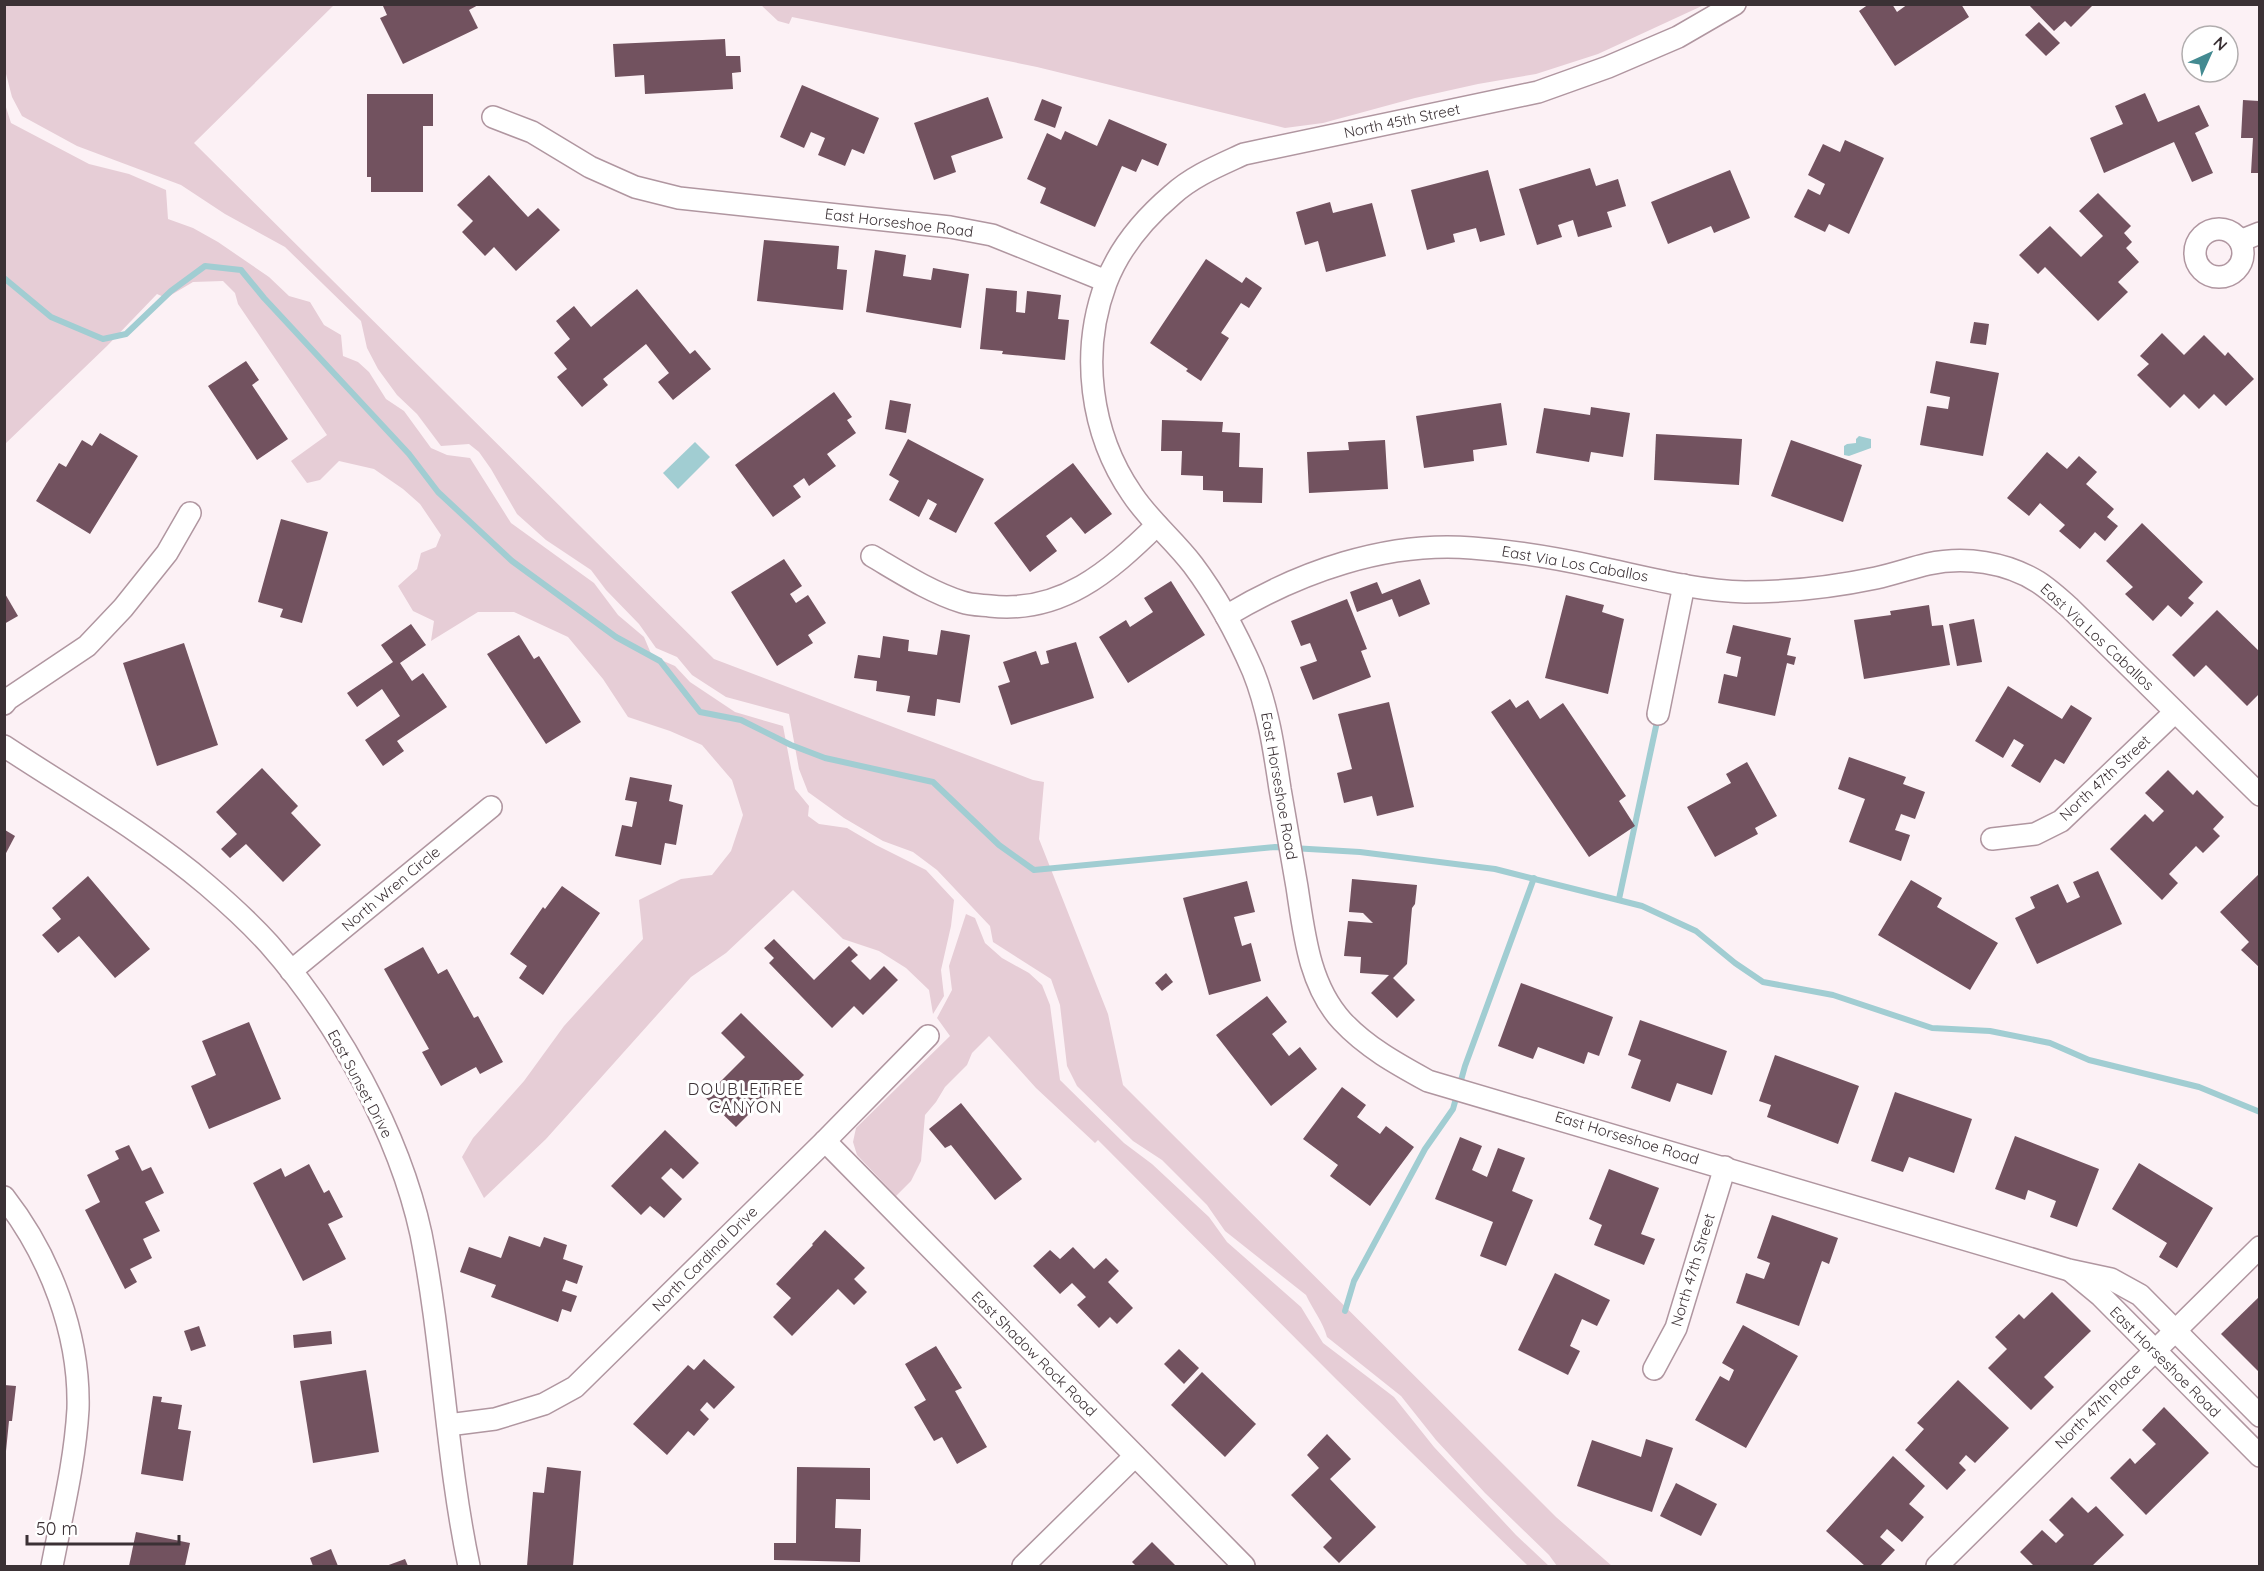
<svg xmlns="http://www.w3.org/2000/svg" width="2264" height="1571" font-family="Quicksand,sans-serif">
<rect width="100%" height="100%" fill="#fcf1f5"/>
<g fill="#e6cdd6">
<path d="M5,4L334,5L194,143L714,659L1033,780L1044,782L1039,839L1108,1014L1123,1085L1556,1517L1612,1566H1557L1549,1555L1485,1493L1436,1440L1401,1396L1327,1337C1323,1322 1313,1310 1306,1295L1225,1231L1207,1205L1162,1160L1133,1141L1077,1086L1067,1066L1060,1005L1051,979L993,942L990,926L937,870L913,852L883,841L844,818L808,792L799,769L789,714L726,697L692,675L677,657L656,648L639,624L606,590L591,570L546,540L517,514L491,469L479,452L469,444L441,446L417,414L397,395L378,369L367,348L361,321L285,247L225,214L181,185L77,146L22,116L12,97L5,70Z"/>
<path d="M761,5H1704L1598,54L1536,74L1478,84L1415,98L1323,123L1285,128L1037,67L792,17L789,24L778,21Z"/>
<path d="M4,101L11,123L89,164L129,174L166,190L168,219L193,228L218,242L269,277L289,296L310,302L324,325L341,335L343,356L358,362L369,372L386,399L404,411L431,448L447,455L470,458L511,523L594,583L618,615L644,637L652,656L675,666L690,682L735,712L783,726L795,789L809,806L808,816L819,824L847,828L876,845L926,870L954,900L951,926L941,970L944,996L933,1014L929,990L906,968L879,951L843,939L793,890L726,953L691,977L546,1139L484,1198L462,1157L473,1138L524,1081L564,1026L643,939L639,900L681,879L712,875L731,851L743,815L732,780L702,745L670,731L628,717L603,679L568,637L514,612H478L431,641L434,621L413,611L398,586L417,569L421,553L436,547L441,535L420,504L403,489L374,469L339,461L320,480L307,483L291,461L327,435L238,304L235,293L223,281L193,282L166,298L157,294L107,346L5,444Z"/>
<path d="M966,914L975,918L985,943L1002,958L1029,973L1042,985L1050,1005L1060,1080L1124,1143L1152,1164L1209,1217L1227,1242L1301,1307L1323,1343L1394,1397L1434,1447L1516,1535L1549,1566H1528L1336,1379L1098,1140L1095,1143L1036,1088L989,1036L972,1053L967,1065L945,1087L936,1102L925,1115L921,1161L911,1181L896,1196L857,1155L853,1142L856,1128L950,1036L937,1018L952,990L949,966Z"/>
</g>
<g fill="#a1cdd2">
<path d="M1859,436L1871,439V448L1849,456L1844,455V446L1847,444L1856,443V439Z"/>
<path d="M695,442L710,457L678,489L663,473Z"/>
</g>
<g fill="none" stroke-linecap="round" stroke-linejoin="round">
<g stroke="#a1cdd2" stroke-width="6">
<path d="M4,278L51,317L103,339L126,334L171,291L205,266L241,270L264,298L409,454L438,492L512,561L616,637L660,661L700,712L741,720L791,745L825,758L933,782L999,845L1034,870L1275,847L1360,852L1495,869L1642,906L1696,931L1735,963L1763,982L1833,995L1932,1028L1990,1031L2050,1043L2089,1060L2199,1087L2260,1112"/>
<path d="M1619,899L1658,717"/>
<path d="M1345,1311L1354,1281L1425,1149L1453,1109L1465,1066L1534,878"/>
</g>
</g>
<g fill="#72525f">
<path d="M385,4H480L469,10L478,28L403,64L380,18L387,15L383,6Z"/>
<path d="M1869,4H1892L1897,12L1908,4H1961L1969,17L1895,66L1859,11Z"/>
<path d="M2028,4H2094L2071,27L2065,21L2054,31Z"/>
<path d="M2039,22L2060,43L2046,56L2025,35Z"/>
<path d="M725,39L726,56H740L741,72L732,73L733,89L645,94L644,75L615,77L613,44Z"/>
<path d="M802,85L879,118L864,154L852,149L845,166L818,155L825,138L811,132L804,148L780,137Z"/>
<path d="M2145,93L2158,122L2199,105L2209,126L2195,133L2213,173L2192,182L2174,142L2104,173L2090,138L2123,124L2115,106Z"/>
<path d="M367,94H433V126H423V192H371V177H367Z"/>
<path d="M988,97L1003,138L951,156L956,172L934,180L914,123Z"/>
<path d="M1042,99L1062,107L1055,128L1034,120Z"/>
<path d="M2243,100L2259,101L2260,173H2251L2253,138H2241Z"/>
<path d="M1109,119L1167,144L1158,166L1142,159L1136,172L1122,166L1095,227L1040,203L1046,188L1027,179L1047,133L1061,140L1065,131L1097,146Z"/>
<path d="M1845,140L1884,158L1849,234L1829,224L1825,232L1794,217L1808,189L1820,195L1825,184L1808,175L1823,144L1840,152Z"/>
<path d="M1590,168L1596,186L1618,179L1626,206L1607,212L1612,227L1578,237L1573,220L1558,225L1562,237L1537,245L1519,189Z"/>
<path d="M1488,170L1505,235L1480,242L1476,228L1453,234L1455,242L1427,250L1411,190Z"/>
<path d="M1730,170L1750,218L1714,233L1711,226L1668,244L1651,202Z"/>
<path d="M489,175L528,217L538,208L560,230L516,271L494,247L485,256L462,232L473,221L457,205Z"/>
<path d="M2098,193L2131,226L2124,233L2132,242L2126,248L2139,262L2118,282L2128,292L2098,321L2045,267L2038,274L2019,255L2050,226L2081,257L2103,236L2079,211Z"/>
<path d="M1330,202L1333,213L1372,203L1386,256L1326,272L1318,241L1305,245L1296,212Z"/>
<path d="M764,240L839,246L837,269L847,270L843,310L757,301Z"/>
<path d="M875,250L906,255L903,276L931,280L933,268L969,274L961,328L866,312Z"/>
<path d="M1206,259L1242,283L1246,277L1262,288L1249,308L1241,303L1221,333L1229,338L1201,381L1186,371L1188,369L1150,343Z"/>
<path d="M986,288L1017,291L1016,312L1025,313L1027,291L1061,295L1058,319L1069,320L1065,360L1002,354L1003,351L980,349Z"/>
<path d="M637,289L690,354L695,350L711,369L673,400L658,382L669,373L646,344L603,379L608,385L582,407L557,377L567,369L554,353L570,339L556,321L574,306L591,327Z"/>
<path d="M1974,322L1989,324L1986,345L1970,343Z"/>
<path d="M2162,333L2184,355L2204,335L2225,356L2228,352L2254,379L2226,406L2214,394L2199,409L2184,394L2170,408L2137,375L2149,364L2140,356Z"/>
<path d="M246,361L259,380L252,385L288,439L257,460L208,386Z"/>
<path d="M1936,361L1999,373L1983,456L1920,445L1927,406L1948,409L1950,397L1930,393Z"/>
<path d="M834,392L852,417L847,420L856,433L827,454L836,466L809,486L804,478L793,486L801,497L773,517L735,465Z"/>
<path d="M890,400L911,404L906,433L885,429Z"/>
<path d="M1501,403L1507,445L1473,450L1474,461L1424,468L1416,416Z"/>
<path d="M1591,407L1630,413L1623,457L1591,452L1589,462L1536,453L1544,408L1590,415Z"/>
<path d="M1162,420L1223,422L1222,432L1240,433L1239,467L1263,468L1262,503L1223,502V491L1203,490V476L1181,475L1182,451H1161Z"/>
<path d="M100,433L138,456L90,534L36,501L59,463L66,467L82,440L92,446Z"/>
<path d="M1656,434L1742,439L1739,485L1654,480Z"/>
<path d="M908,439L984,479L956,533L929,519L937,504L928,499L919,517L889,500L899,481L889,475Z"/>
<path d="M1385,440L1388,489L1309,493L1307,452L1349,450L1348,442Z"/>
<path d="M1791,440L1862,465L1843,522L1771,496Z"/>
<path d="M2047,452L2067,469L2079,456L2097,472L2086,484L2114,509L2107,517L2118,526L2105,541L2095,532L2080,549L2059,531L2065,525L2040,503L2029,516L2007,498Z"/>
<path d="M1073,463L1112,514L1085,534L1071,517L1046,536L1057,551L1030,572L994,523Z"/>
<path d="M281,519L328,532L302,623L280,617L283,609L258,602Z"/>
<path d="M2142,523L2203,582L2188,598L2194,603L2181,617L2168,605L2153,621L2125,594L2133,587L2106,561Z"/>
<path d="M784,559L802,586L790,594L796,603L808,595L826,623L808,635L813,643L777,666L731,592Z"/>
<path d="M1420,579L1430,604L1399,617L1392,599L1357,612L1350,592L1377,582L1382,594Z"/>
<path d="M1171,581L1205,635L1128,683L1099,637L1126,620L1130,627L1153,612L1144,598Z"/>
<path d="M4,592L18,616L4,624Z"/>
<path d="M1566,595L1604,605L1602,612L1624,619L1608,694L1545,678Z"/>
<path d="M1347,599L1367,649L1361,651L1371,677L1313,700L1300,667L1317,661L1310,643L1301,646L1291,621Z"/>
<path d="M1929,605L1932,626L1943,625L1950,665L1864,679L1854,620L1891,615L1890,611Z"/>
<path d="M2217,610L2260,652V693L2247,706L2206,665L2194,677L2172,655Z"/>
<path d="M1974,619L1982,662L1957,666L1949,624Z"/>
<path d="M411,624L426,645L400,663L412,681L423,673L447,707L397,741L404,751L383,766L365,740L400,716L382,689L357,707L347,693L393,662L381,645Z"/>
<path d="M1733,625L1791,638L1787,655L1796,657L1794,665L1787,663L1775,716L1718,703L1724,674L1737,677L1741,657L1726,653Z"/>
<path d="M941,630L970,635L960,703L937,699L935,716L907,712L910,696L876,691L877,681L854,678L858,655L880,658L883,636L909,640L908,651L937,655Z"/>
<path d="M519,635L534,659L539,656L581,722L546,744L487,654Z"/>
<path d="M1076,642L1094,698L1011,725L998,686L1010,682L1003,662L1036,651L1041,665L1049,663L1046,651Z"/>
<path d="M184,643L218,745L157,766L123,663Z"/>
<path d="M2008,686L2062,719L2071,705L2092,718L2064,764L2055,759L2040,783L2011,766L2024,745L2014,739L2003,758L1975,741Z"/>
<path d="M1510,699L1516,708L1528,700L1540,719L1563,703L1626,796L1619,801L1635,826L1589,857L1491,712Z"/>
<path d="M1389,702L1414,807L1377,816L1372,796L1344,803L1337,773L1352,769L1338,714Z"/>
<path d="M1849,757L1906,777L1903,784L1925,792L1915,819L1901,814L1895,830L1910,835L1901,861L1849,842L1865,799L1838,789Z"/>
<path d="M1747,762L1777,816L1755,828L1758,834L1715,857L1687,807L1731,783L1726,774Z"/>
<path d="M262,768L298,806L291,813L321,845L283,882L246,844L230,858L221,849L237,834L216,812Z"/>
<path d="M2168,770L2193,795L2197,790L2224,817L2213,829L2220,836L2203,853L2196,846L2169,874L2178,883L2162,900L2110,849L2145,814L2153,822L2164,811L2145,793Z"/>
<path d="M630,777L672,785L669,801L683,805L676,845L665,843L661,865L615,856L622,825L632,827L637,802L625,800Z"/>
<path d="M5,830L15,836L5,855Z"/>
<path d="M2098,871L2122,924L2037,964L2015,918L2035,908L2030,897L2058,884L2067,903L2080,897L2073,882Z"/>
<path d="M2260,873V968L2241,950L2249,942L2220,912Z"/>
<path d="M88,876L150,949L115,978L79,936L58,953L42,935L61,919L52,908Z"/>
<path d="M1352,879L1417,885L1415,904L1412,908L1407,964L1393,978L1415,1000L1397,1018L1371,993L1389,975L1360,973L1361,957L1344,956L1348,921L1373,923L1363,913L1349,912Z"/>
<path d="M1911,880L1942,898L1937,907L1998,943L1970,990L1878,935Z"/>
<path d="M1247,881L1255,912L1234,917L1242,946L1251,943L1261,981L1209,995L1183,898Z"/>
<path d="M562,886L600,913L543,995L519,978L527,966L510,954L543,907L545,909Z"/>
<path d="M774,939L814,980L849,946L858,955L851,961L870,980L884,966L898,980L863,1015L854,1006L832,1028L769,963L774,958L764,948Z"/>
<path d="M423,947L438,974L447,969L474,1018L478,1016L503,1062L480,1074L476,1067L441,1086L422,1052L429,1049L384,969Z"/>
<path d="M1166,973L1173,982L1162,991L1155,983Z"/>
<path d="M1521,983L1613,1017L1599,1056L1588,1052L1584,1064L1538,1047L1533,1059L1498,1046Z"/>
<path d="M1267,996L1287,1022L1272,1034L1289,1056L1300,1047L1317,1069L1271,1106L1216,1035Z"/>
<path d="M741,1013L804,1075L784,1095L776,1087L736,1127L705,1097L745,1057L721,1033Z"/>
<path d="M1640,1020L1727,1051L1712,1095L1677,1083L1670,1102L1631,1088L1641,1060L1628,1055Z"/>
<path d="M249,1022L281,1099L209,1129L191,1086L216,1075L202,1041Z"/>
<path d="M1775,1055L1859,1086L1838,1144L1767,1117L1771,1105L1759,1101Z"/>
<path d="M1342,1087L1366,1105L1357,1117L1380,1134L1386,1126L1414,1147L1370,1206L1330,1176L1338,1165L1303,1139Z"/>
<path d="M1895,1092L1972,1119L1954,1173L1909,1157L1903,1172L1871,1161Z"/>
<path d="M961,1103L1022,1179L995,1200L951,1145L945,1148L929,1129Z"/>
<path d="M665,1130L699,1163L683,1179L671,1168L661,1178L682,1199L664,1218L650,1206L641,1215L611,1186Z"/>
<path d="M2015,1136L2099,1169L2077,1227L2050,1217L2056,1201L2028,1190L2025,1200L1995,1189Z"/>
<path d="M1460,1137L1482,1146L1472,1170L1487,1177L1498,1148L1525,1158L1512,1191L1533,1200L1506,1266L1480,1256L1493,1222L1435,1199Z"/>
<path d="M129,1145L142,1171L151,1167L164,1193L145,1202L160,1231L143,1239L152,1258L130,1269L137,1282L125,1289L85,1210L100,1202L87,1175L119,1159L115,1151Z"/>
<path d="M2139,1163L2213,1208L2177,1268L2159,1257L2167,1243L2112,1209Z"/>
<path d="M309,1164L324,1193L329,1190L343,1217L328,1224L346,1259L303,1281L253,1183L281,1168L285,1177Z"/>
<path d="M1609,1169L1659,1188L1641,1234L1655,1239L1644,1265L1594,1245L1602,1225L1589,1219Z"/>
<path d="M1772,1215L1838,1238L1829,1264L1822,1261L1799,1326L1736,1303L1746,1273L1764,1279L1770,1263L1757,1258Z"/>
<path d="M825,1230L865,1268L854,1279L867,1292L854,1305L838,1289L792,1336L773,1317L791,1298L776,1284L813,1245L812,1244Z"/>
<path d="M509,1236L540,1247L544,1237L567,1245L563,1259L583,1266L577,1284L566,1280L562,1291L577,1296L571,1312L562,1309L558,1322L491,1297L496,1285L460,1272L469,1247L501,1258Z"/>
<path d="M1073,1247L1094,1269L1106,1258L1119,1271L1108,1282L1133,1308L1117,1324L1110,1317L1099,1328L1077,1305L1086,1297L1072,1283L1060,1294L1033,1266L1050,1250L1060,1259Z"/>
<path d="M1555,1273L1610,1300L1597,1326L1582,1319L1570,1346L1580,1351L1568,1375L1518,1350Z"/>
<path d="M2052,1292L2091,1331L2044,1377L2054,1387L2031,1410L1988,1368L2007,1349L1995,1337L2019,1314L2024,1319Z"/>
<path d="M2260,1296V1373L2221,1334Z"/>
<path d="M1743,1325L1798,1356L1746,1448L1695,1420L1720,1376L1729,1381L1734,1370L1722,1363Z"/>
<path d="M199,1326L206,1346L191,1351L184,1331Z"/>
<path d="M331,1331L332,1344L294,1348L293,1335Z"/>
<path d="M936,1346L962,1388L955,1391L987,1447L957,1464L942,1437L934,1441L914,1407L926,1400L905,1364Z"/>
<path d="M1179,1349L1199,1368L1184,1384L1164,1364Z"/>
<path d="M704,1359L735,1387L714,1409L707,1402L700,1410L709,1419L694,1436L688,1431L667,1455L633,1424L688,1365L694,1370Z"/>
<path d="M366,1370L379,1452L313,1463L300,1381Z"/>
<path d="M1202,1372L1256,1424L1225,1457L1171,1405Z"/>
<path d="M1958,1380L2009,1428L1975,1463L1966,1455L1959,1463L1966,1470L1947,1490L1905,1450L1924,1429L1917,1423Z"/>
<path d="M4,1385L16,1386L12,1421H9L6,1451H4Z"/>
<path d="M153,1396L162,1397L161,1402L182,1405L178,1429L191,1431L183,1481L141,1474Z"/>
<path d="M2164,1407L2209,1453L2146,1515L2110,1478L2130,1458L2135,1464L2156,1444L2142,1430Z"/>
<path d="M1327,1434L1351,1459L1330,1479L1376,1527L1339,1563L1323,1547L1332,1538L1291,1495L1319,1468L1307,1455Z"/>
<path d="M1646,1439L1673,1448L1652,1512L1577,1486L1592,1440L1641,1457Z"/>
<path d="M1893,1456L1925,1486L1909,1504L1924,1517L1902,1542L1887,1529L1880,1537L1895,1550L1880,1566H1865L1826,1531Z"/>
<path d="M547,1467L581,1471L573,1566H527L533,1492L544,1493Z"/>
<path d="M797,1467L870,1468V1500L836,1499L835,1528L861,1529L860,1562L774,1560V1543H796Z"/>
<path d="M1676,1483L1717,1504L1701,1536L1660,1516Z"/>
<path d="M2072,1497L2088,1513L2096,1506L2124,1535L2092,1566H2034L2020,1552L2042,1530L2056,1543L2064,1535L2049,1520Z"/>
<path d="M136,1532L190,1543L185,1566H129Z"/>
<path d="M1152,1542L1176,1566H1136L1132,1562Z"/>
<path d="M331,1549L338,1566H313L310,1558Z"/>
<path d="M405,1559L408,1566H386Z"/>
</g>
<g fill="none" stroke-linecap="round" stroke-linejoin="round">
<g stroke="#b096a0" stroke-width="24">
<g id="street">
<path d="M1735,4L1678,37L1608,67L1538,92L1244,154C1218,166 1193,176 1172,195C1145,218 1119,249 1106,283C1080,352 1090,433 1132,494C1149,520 1174,540 1193,565C1217,597 1237,634 1253,671C1268,708 1274,749 1280,789C1286,822 1291,854 1297,887C1304,933 1309,985 1342,1021C1366,1047 1397,1064 1428,1081L2069,1270L2111,1279L2140,1295L2260,1416"/>
<path d="M493,117L532,132L590,167L635,187L679,198L950,227L992,235L1106,281"/>
<circle cx="2219" cy="253" r="24"/>
<path d="M2240,241L2260,233"/>
<path d="M872,556C901,573 930,592 962,602C971,605 981,605 990,606C1061,614 1109,572 1157,525"/>
<path d="M1226,616C1299,572 1386,541 1472,548C1514,551 1556,558 1597,567C1645,577 1696,591 1745,592C1789,592 1833,587 1876,578C1894,574 1911,568 1928,564C1965,556 2006,562 2038,582C2049,589 2060,599 2070,608L2260,795"/>
<path d="M4,704L8,699L87,646L123,608L167,553L190,513"/>
<path d="M1658,714L1684,585"/>
<path d="M4,746C72,791 145,832 207,885C228,903 250,923 269,944C337,1021 399,1133 421,1234C443,1344 446,1457 469,1566"/>
<path d="M1992,839L2035,834L2061,821L2175,712"/>
<path d="M291,971L491,807"/>
<path d="M825,1141L1244,1566"/>
<path d="M4,1197C50,1256 80,1334 78,1409C75,1462 62,1514 52,1566"/>
<path d="M2072,1272L2101,1296L2260,1456"/>
<path d="M1654,1369L1676,1328L1725,1167"/>
<path d="M448,1425L495,1419L544,1404L575,1387L825,1141L928,1036"/>
<path d="M1023,1566L1135,1456"/>
<path d="M1937,1566L2260,1247"/>
</g>
</g>
<use href="#street" stroke="#fff" stroke-width="21"/>
</g>
<g text-anchor="middle" stroke-width="6" stroke-linejoin="round" paint-order="stroke">
<g font-size="15" fill="#3b3135" stroke="#fff">
<text transform="translate(1402 121) rotate(-12)" y="5">North 45th Street</text>
<text transform="translate(899 223) rotate(7)" y="5">East Horseshoe Road</text>
<text transform="translate(1575 564) rotate(10)" y="5">East Via Los Caballos</text>
<text transform="translate(2097 637) rotate(43)" y="5">East Via Los Caballos</text>
<text transform="translate(2105 778) rotate(-43)" y="5">North 47th Street</text>
<text transform="translate(1279 786) rotate(80)" y="5">East Horseshoe Road</text>
<text transform="translate(391 889) rotate(-40)" y="5">North Wren Circle</text>
<text transform="translate(360 1084) rotate(62)" y="5">East Sunset Drive</text>
<text transform="translate(1627 1138) rotate(17)" y="5">East Horseshoe Road</text>
<text transform="translate(705 1259) rotate(-45)" y="5">North Cardinal Drive</text>
<text transform="translate(1693 1270) rotate(-73)" y="5">North 47th Street</text>
<text transform="translate(1034 1354) rotate(45)" y="5">East Shadow Rock Road</text>
<text transform="translate(2165 1362) rotate(45)" y="5">East Horseshoe Road</text>
<text transform="translate(2098 1406) rotate(-45)" y="5">North 47th Place</text>
</g>
<g font-size="16" letter-spacing="1.5" fill="#3b3135" stroke="#fff">
<text x="746" y="1095">DOUBLETREE<tspan x="746" dy="18">CANYON</tspan></text>
</g>
</g>
<rect width="2264" height="1571" fill="none" stroke="#3b3135" stroke-width="12"/>
<g transform="translate(2210 54) rotate(45)"><circle r="28" fill="#ffffff" stroke="#b1adae" stroke-width="1.5"/>
<path d="M0-4.5L10 22L0 15L-10 22Z" fill="#438a91"/>
<text y="-9" font-size="16" font-weight="bold" text-anchor="middle" fill="#3b3135">N</text>
</g>
<path d="M27 1535v9h152v-9" fill="none" stroke="#3b3135" stroke-width="3"/>
<text x="36" y="1535" font-size="18" fill="#3b3135" stroke="#ffffff" stroke-width="4.5" paint-order="stroke">50 m</text>
</svg>
